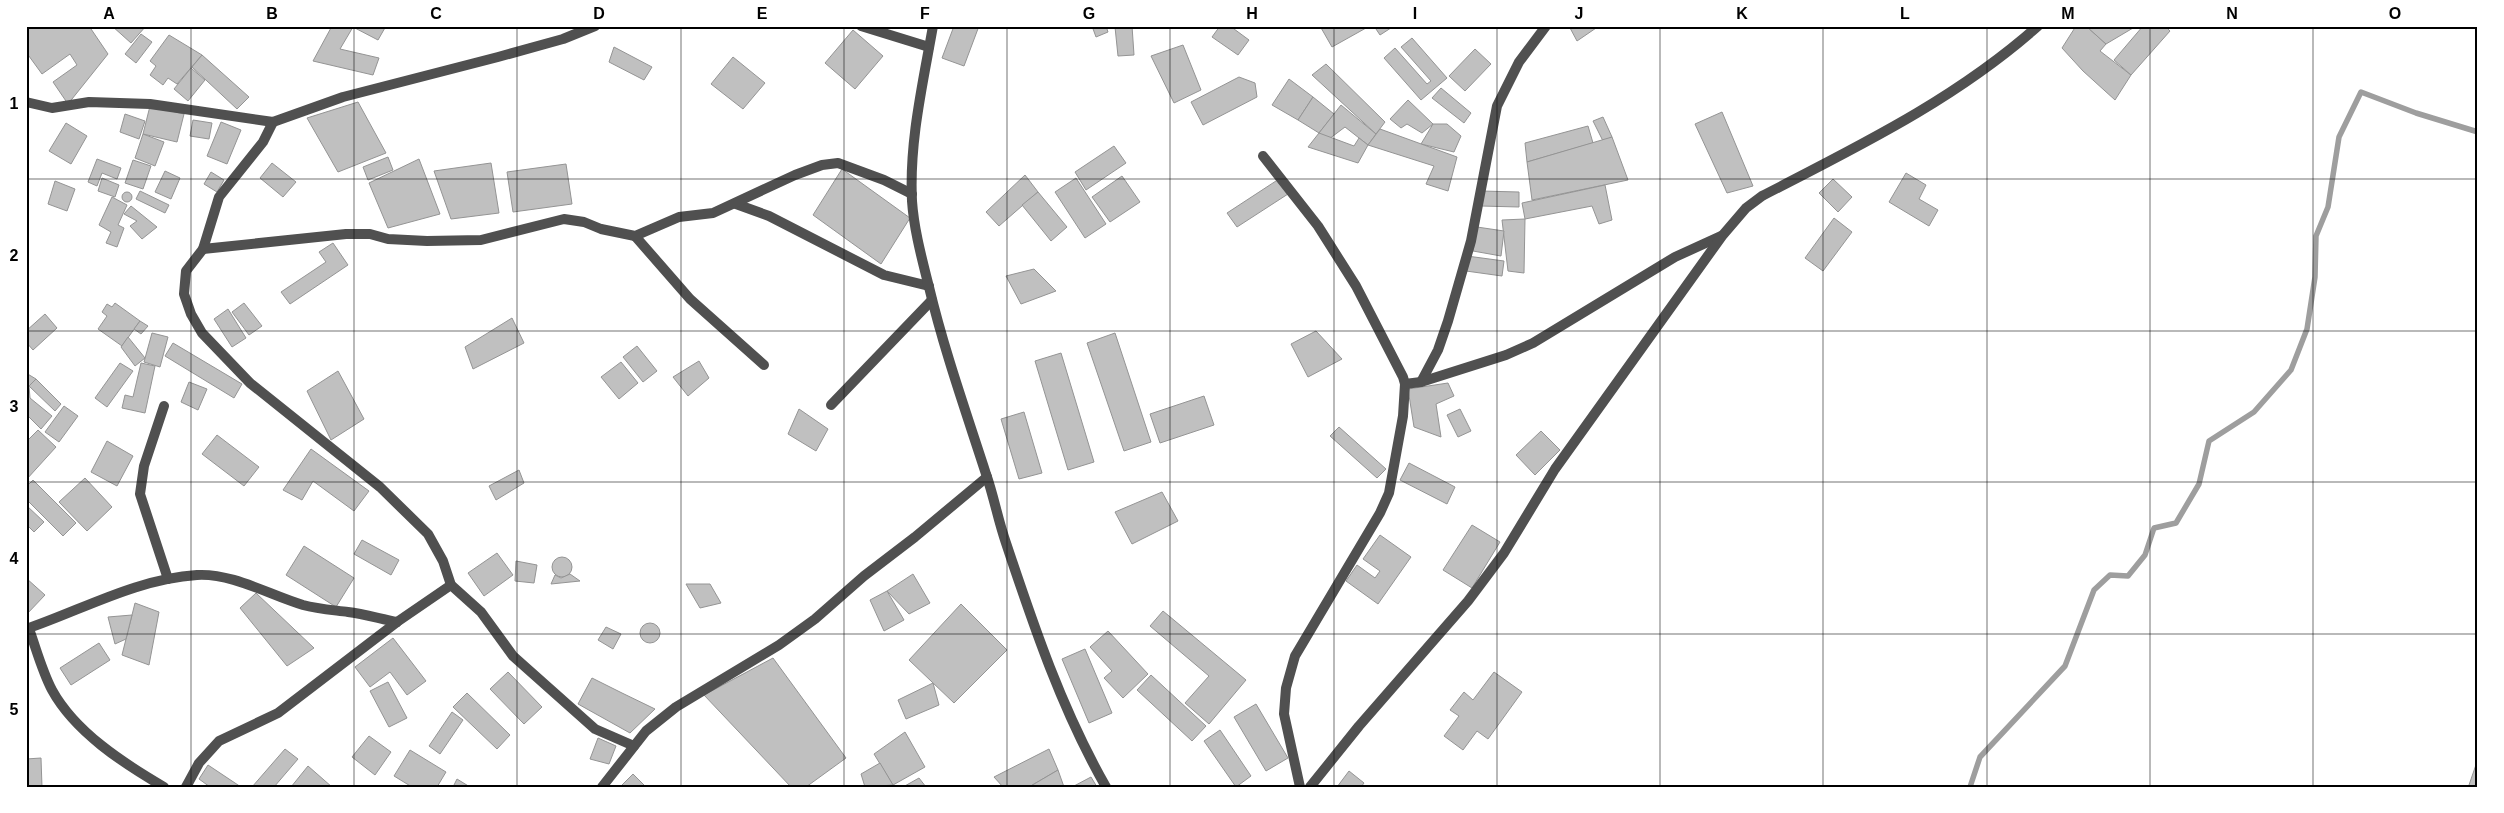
<svg xmlns="http://www.w3.org/2000/svg" width="2504" height="813" font-family="Helvetica,sans-serif">
<rect width="100%" height="100%" fill="#fff"/>
<g fill="none" stroke-linecap="round" stroke-linejoin="round">
<path stroke="#9e9e9e" stroke-width="5.5" d="M1970,787L1980,757L2065,666L2094,590L2110,575L2128,576L2145,555L2154,528L2176,523L2199,484L2209,441L2254,412L2291,370L2307,329L2315,277L2316,236L2328,207L2339,137L2361,92L2416,113L2478,132"/>
</g>
<g fill="#c0c0c0" stroke="#949494">
<path d="M26,26H89L108,54L68,104L53,82L77,65L70,54L42,74L26,52Z"/>
<path d="M112,26H146L131,43Z"/>
<path d="M332,26H386L378,40L353,27L340,49L379,58L373,75L313,61Z"/>
<path d="M954,26H979L964,66L942,58Z"/>
<path d="M1092,26H1106L1108,32L1096,37Z"/>
<path d="M1132,26L1134,55L1118,56L1115,27Z"/>
<path d="M1220,26H1230L1249,40L1238,55L1212,37Z"/>
<path d="M1320,26H1365L1366,28L1332,47Z"/>
<path d="M1374,26H1394L1380,35Z"/>
<path d="M1569,26H1599L1577,41Z"/>
<path d="M2076,26H2086L2106,44L2100,51L2131,75L2115,100L2083,71L2062,48Z"/>
<path d="M2086,26H2131L2133,28L2106,44Z"/>
<path d="M2143,26H2165L2170,31L2131,75L2114,60Z"/>
<path d="M853,30L883,56L855,89L825,63Z"/>
<path d="M141,34L152,42L136,63L125,54Z"/>
<path d="M169,35L202,55L177,84L168,78L163,85L150,75L156,66L150,61Z"/>
<path d="M1412,38L1447,78L1421,100L1384,58L1395,48L1427,84L1431,81L1401,47Z"/>
<path d="M1183,45L1201,90L1174,103L1151,56Z"/>
<path d="M614,47L652,67L644,80L609,62Z"/>
<path d="M1475,49L1491,64L1465,91L1449,76Z"/>
<path d="M202,55L249,97L237,109L192,67Z"/>
<path d="M733,57L765,83L743,109L711,84Z"/>
<path d="M1326,64L1385,122L1376,134L1312,75Z"/>
<path d="M191,68L205,80L188,101L174,89Z"/>
<path d="M1239,77L1255,83L1257,97L1203,125L1191,102Z"/>
<path d="M1289,79L1313,97L1298,120L1272,105Z"/>
<path d="M1441,88L1471,113L1464,123L1432,98Z"/>
<path d="M1313,97L1334,114L1319,133L1298,120Z"/>
<path d="M1408,100L1433,124L1422,133L1407,124L1401,128L1390,119Z"/>
<path d="M358,102L386,153L338,172L307,118Z"/>
<path d="M1341,105L1376,134L1368,145L1345,127L1329,139L1319,133Z"/>
<path d="M150,106L184,114L177,142L143,134Z"/>
<path d="M1722,112L1753,186L1727,193L1695,124Z"/>
<path d="M125,114L145,121L139,139L120,132Z"/>
<path d="M1603,117L1612,137L1603,141L1593,121Z"/>
<path d="M193,120L212,123L209,139L190,136Z"/>
<path d="M221,122L241,130L227,164L207,156Z"/>
<path d="M66,123L87,136L71,164L49,151Z"/>
<path d="M1433,124H1447L1461,136L1454,152L1421,144Z"/>
<path d="M1588,126L1593,143L1527,162L1525,143Z"/>
<path d="M1380,129L1457,157L1448,191L1426,184L1434,166L1368,145Z"/>
<path d="M1319,133L1354,146L1359,138L1368,145L1358,163L1308,147Z"/>
<path d="M143,134L164,142L155,166L135,158Z"/>
<path d="M1612,137L1628,180L1532,200L1527,162Z"/>
<path d="M1114,146L1126,163L1086,190L1075,172Z"/>
<path d="M388,157L393,170L368,180L363,167Z"/>
<path d="M97,159L121,168L117,179L102,173L97,186L88,182Z"/>
<path d="M419,159L440,214L388,228L369,183Z"/>
<path d="M133,160L151,166L143,189L125,183Z"/>
<path d="M272,163L296,182L283,197L260,178Z"/>
<path d="M491,163L499,213L451,219L434,171Z"/>
<path d="M566,164L572,204L513,212L507,172Z"/>
<path d="M842,169L910,218L881,264L813,215Z"/>
<path d="M165,171L180,178L171,199L155,192Z"/>
<path d="M211,172L224,180L217,192L204,184Z"/>
<path d="M1906,173L1926,185L1919,199L1938,210L1929,226L1889,202Z"/>
<path d="M1025,175L1038,192L999,226L986,212Z"/>
<path d="M1122,176L1140,202L1110,222L1092,197Z"/>
<path d="M102,178L119,185L115,197L98,191Z"/>
<path d="M1076,178L1106,224L1085,238L1055,192Z"/>
<path d="M1279,179L1288,194L1237,227L1227,213Z"/>
<path d="M1833,179L1852,197L1838,212L1819,193Z"/>
<path d="M55,181L75,189L67,211L48,204Z"/>
<path d="M1605,185L1612,220L1599,224L1592,206L1525,219L1522,203Z"/>
<path d="M140,191L169,205L165,213L136,199Z"/>
<path d="M1481,191L1519,192V207L1481,206Z"/>
<circle cx="127" cy="197" r="5"/>
<path d="M1038,192L1067,227L1051,241L1022,205Z"/>
<path d="M112,197L127,205L118,225L124,228L117,247L106,243L111,232L99,225Z"/>
<path d="M131,206L157,227L142,239L130,226L137,221L124,214Z"/>
<path d="M1834,218L1852,232L1823,271L1805,258Z"/>
<path d="M1525,219L1524,273L1508,271L1502,220Z"/>
<path d="M1477,227L1504,231L1501,256L1473,251Z"/>
<path d="M333,243L348,265L290,304L281,292L326,262L319,252Z"/>
<path d="M1467,256L1504,261L1502,276L1466,271Z"/>
<path d="M1034,269L1056,291L1021,304L1006,276Z"/>
<path d="M115,303L140,321L122,346L98,329L107,316L102,312L107,304L112,307Z"/>
<path d="M244,303L262,326L249,335L232,312Z"/>
<path d="M228,309L246,338L232,347L214,319Z"/>
<path d="M45,314L57,328L33,350L26,342V331Z"/>
<path d="M512,318L524,343L473,369L465,347Z"/>
<path d="M140,321L148,326L141,334L134,329Z"/>
<path d="M1316,331L1342,359L1308,377L1291,344Z"/>
<path d="M152,333L168,337L160,367L144,362Z"/>
<path d="M1115,333L1151,442L1124,451L1087,343Z"/>
<path d="M128,337L145,358L135,366L121,347Z"/>
<path d="M173,343L242,384L234,398L165,356Z"/>
<path d="M637,346L657,371L643,382L623,357Z"/>
<path d="M1061,353L1094,462L1068,470L1035,361Z"/>
<path d="M699,361L709,378L688,396L673,377Z"/>
<path d="M621,362L638,383L619,399L601,377Z"/>
<path d="M120,363L133,371L107,407L95,398Z"/>
<path d="M141,363L155,366L145,413L122,408L125,395L133,397Z"/>
<path d="M338,371L364,419L331,440L307,391Z"/>
<path d="M26,373L36,379L29,386L30,398L52,416L41,429L26,414Z"/>
<path d="M36,379L61,404L55,411L29,386Z"/>
<path d="M189,382L207,389L198,410L181,402Z"/>
<path d="M1448,383L1454,396L1436,404L1441,437L1414,427L1408,389Z"/>
<path d="M1204,396L1214,425L1160,443L1150,414Z"/>
<path d="M64,406L78,416L59,442L45,432Z"/>
<path d="M799,409L828,429L816,451L788,434Z"/>
<path d="M1460,409L1471,431L1458,437L1447,415Z"/>
<path d="M1024,412L1042,473L1019,479L1001,419Z"/>
<path d="M1339,427L1386,469L1377,478L1330,436Z"/>
<path d="M38,430L56,447L26,480V442Z"/>
<path d="M1541,431L1560,450L1535,475L1516,455Z"/>
<path d="M217,435L259,467L244,486L202,454Z"/>
<path d="M107,441L133,456L117,486L91,472Z"/>
<path d="M311,449L369,491L354,511L313,481L302,500L283,490Z"/>
<path d="M1409,463L1455,487L1447,504L1400,480Z"/>
<path d="M519,470L524,483L496,500L489,486Z"/>
<path d="M85,478L112,507L87,531L59,502Z"/>
<path d="M33,480L76,523L63,536L28,501L26,503V487Z"/>
<path d="M1162,492L1178,521L1132,544L1115,512Z"/>
<path d="M26,505L44,522L34,532L26,524Z"/>
<path d="M1472,525L1500,542L1472,588L1443,570Z"/>
<path d="M1380,535L1411,557L1378,604L1346,581L1357,565L1375,578L1380,571L1363,559Z"/>
<path d="M362,540L399,560L391,575L354,554Z"/>
<path d="M304,546L354,578L336,607L286,575Z"/>
<path d="M497,553L513,575L484,596L468,573Z"/>
<circle cx="562" cy="567" r="10"/>
<path d="M516,561L537,565L534,583L515,581Z"/>
<path d="M570,574L580,581L551,584L555,575L561,578Z"/>
<path d="M913,574L930,603L909,614L887,591Z"/>
<path d="M26,578L45,595L26,615Z"/>
<path d="M686,584H710L721,603L700,608Z"/>
<path d="M887,591L904,620L884,631L870,600Z"/>
<path d="M256,593L314,648L287,666L240,608Z"/>
<path d="M135,603L159,612L149,665L122,655Z"/>
<path d="M961,604L1007,650L954,703L909,660Z"/>
<path d="M1163,611L1246,680L1209,724L1185,703L1209,676L1150,626Z"/>
<path d="M132,615L126,639L115,644L108,617Z"/>
<circle cx="650" cy="633" r="10"/>
<path d="M606,627L621,634L613,649L598,640Z"/>
<path d="M1108,631L1148,674L1123,698L1104,678L1112,671L1090,647Z"/>
<path d="M393,638L426,681L407,695L390,672L370,687L355,667Z"/>
<path d="M99,643L110,660L71,685L60,668Z"/>
<path d="M1085,649L1112,713L1089,723L1062,659Z"/>
<path d="M773,658L846,758L806,787H791L704,695Z"/>
<path d="M508,672L542,707L524,724L490,689Z"/>
<path d="M1494,672L1522,692L1488,739L1477,731L1463,750L1444,736L1459,716L1450,710L1464,692L1473,700Z"/>
<path d="M1151,675L1206,726L1192,741L1137,690Z"/>
<path d="M592,678L622,693L655,709L630,733L578,704Z"/>
<path d="M388,682L407,718L389,727L370,691Z"/>
<path d="M933,683L939,705L906,719L898,700Z"/>
<path d="M467,693L510,735L497,749L453,707Z"/>
<path d="M1256,704L1288,758L1266,771L1234,717Z"/>
<path d="M452,712L463,720L440,754L429,746Z"/>
<path d="M1220,730L1251,776L1236,787L1204,741Z"/>
<path d="M905,732L925,767L893,785L874,754Z"/>
<path d="M369,736L391,752L375,775L352,757Z"/>
<path d="M598,738L616,746L609,764L590,759Z"/>
<path d="M285,749L298,759L274,787H252Z"/>
<path d="M1049,749L1058,770L1029,787H1003L994,777Z"/>
<path d="M410,750L446,772L437,787H412L394,776Z"/>
<path d="M41,758L42,787H26V759Z"/>
<path d="M2478,759V787H2471L2469,785Z"/>
<path d="M880,763L893,785L865,787L861,774Z"/>
<path d="M208,765L241,787H210L199,779Z"/>
<path d="M308,766L332,787H291Z"/>
<path d="M1058,770L1064,787H1029Z"/>
<path d="M1349,771L1364,783L1361,787H1337Z"/>
<path d="M633,774L646,787L621,786Z"/>
<path d="M1091,777L1097,787H1074V786Z"/>
<path d="M919,778L926,787H903Z"/>
<path d="M457,779L470,787H453Z"/>
</g>
<g fill="none" stroke-linecap="round" stroke-linejoin="round">
<g stroke="#505050" stroke-width="10">
<path d="M861,26L929,47"/>
<path d="M26,102L52,108L89,102L150,104L273,122L343,97L498,57L563,39L595,26"/>
<path d="M273,122L263,142L219,197L203,249L186,271L184,294L191,314L202,333L250,383L380,487L428,534L443,561L451,585L481,612L513,656L595,729L634,746"/>
<path d="M1263,156L1318,226L1356,286L1403,377L1405,384L1403,416L1389,493L1380,513L1295,656L1286,688L1284,714L1300,787"/>
<path d="M736,204L769,216L884,275L929,286"/>
<path d="M635,236L690,299L764,365"/>
<path d="M203,249L346,234H370L388,239L427,241L481,240L564,219L584,222L601,229L635,236L679,217L713,213L795,175L822,165L838,163L884,180L912,194"/>
<path d="M1421,382L1438,350L1448,321L1471,241L1497,106L1519,62L1546,26"/>
<path d="M1405,384L1421,382L1506,355L1533,343L1675,257L1721,236"/>
<path d="M831,405L932,300"/>
<path d="M164,406L144,466L140,494L168,579"/>
<path d="M26,629C82,610 136,579 197,575C233,573 269,595 303,605C318,609 333,610 348,612C364,614 381,619 397,622"/>
<path d="M29,629C36,648 42,671 52,690C75,732 123,763 164,787"/>
<path d="M186,787L199,763L219,741L278,713L397,622L451,585"/>
<path d="M602,787L646,731L676,707L779,645L815,619L864,576L915,537L987,477"/>
<path d="M1310,787L1359,726L1468,601L1504,553L1555,469L1722,236L1746,208L1762,196C1859,146 1956,99 2038,26"/>
</g>
<path stroke="#505050" stroke-width="10" d="M933,26C923,83 909,142 912,201C914,230 922,259 929,287C944,350 966,412 986,474C994,497 998,520 1006,543C1034,627 1062,710 1106,787"/>
</g>
<path fill="none" stroke="#000" stroke-width="1" stroke-opacity="0.55" d="M191,26V787M354,26V787M517,26V787M681,26V787M844,26V787M1007,26V787M1170,26V787M1334,26V787M1497,26V787M1660,26V787M1823,26V787M1987,26V787M2150,26V787M2313,26V787M26,179H2478M26,331H2478M26,482H2478M26,634H2478"/>
<rect width="2504" height="813" fill="none" stroke="#ffffff" stroke-width="55"/>
<rect x="28" y="28" width="2448" height="758" fill="none" stroke="#000" stroke-width="2"/>
<g font-size="16" text-anchor="middle" font-weight="bold" fill="#000">
<text x="109" y="19">A</text>
<text x="272" y="19">B</text>
<text x="436" y="19">C</text>
<text x="599" y="19">D</text>
<text x="762" y="19">E</text>
<text x="925" y="19">F</text>
<text x="1089" y="19">G</text>
<text x="1252" y="19">H</text>
<text x="1415" y="19">I</text>
<text x="1579" y="19">J</text>
<text x="1742" y="19">K</text>
<text x="1905" y="19">L</text>
<text x="2068" y="19">M</text>
<text x="2232" y="19">N</text>
<text x="2395" y="19">O</text>
<text x="14" y="109">1</text>
<text x="14" y="261">2</text>
<text x="14" y="412">3</text>
<text x="14" y="564">4</text>
<text x="14" y="715">5</text>
</g>
</svg>
